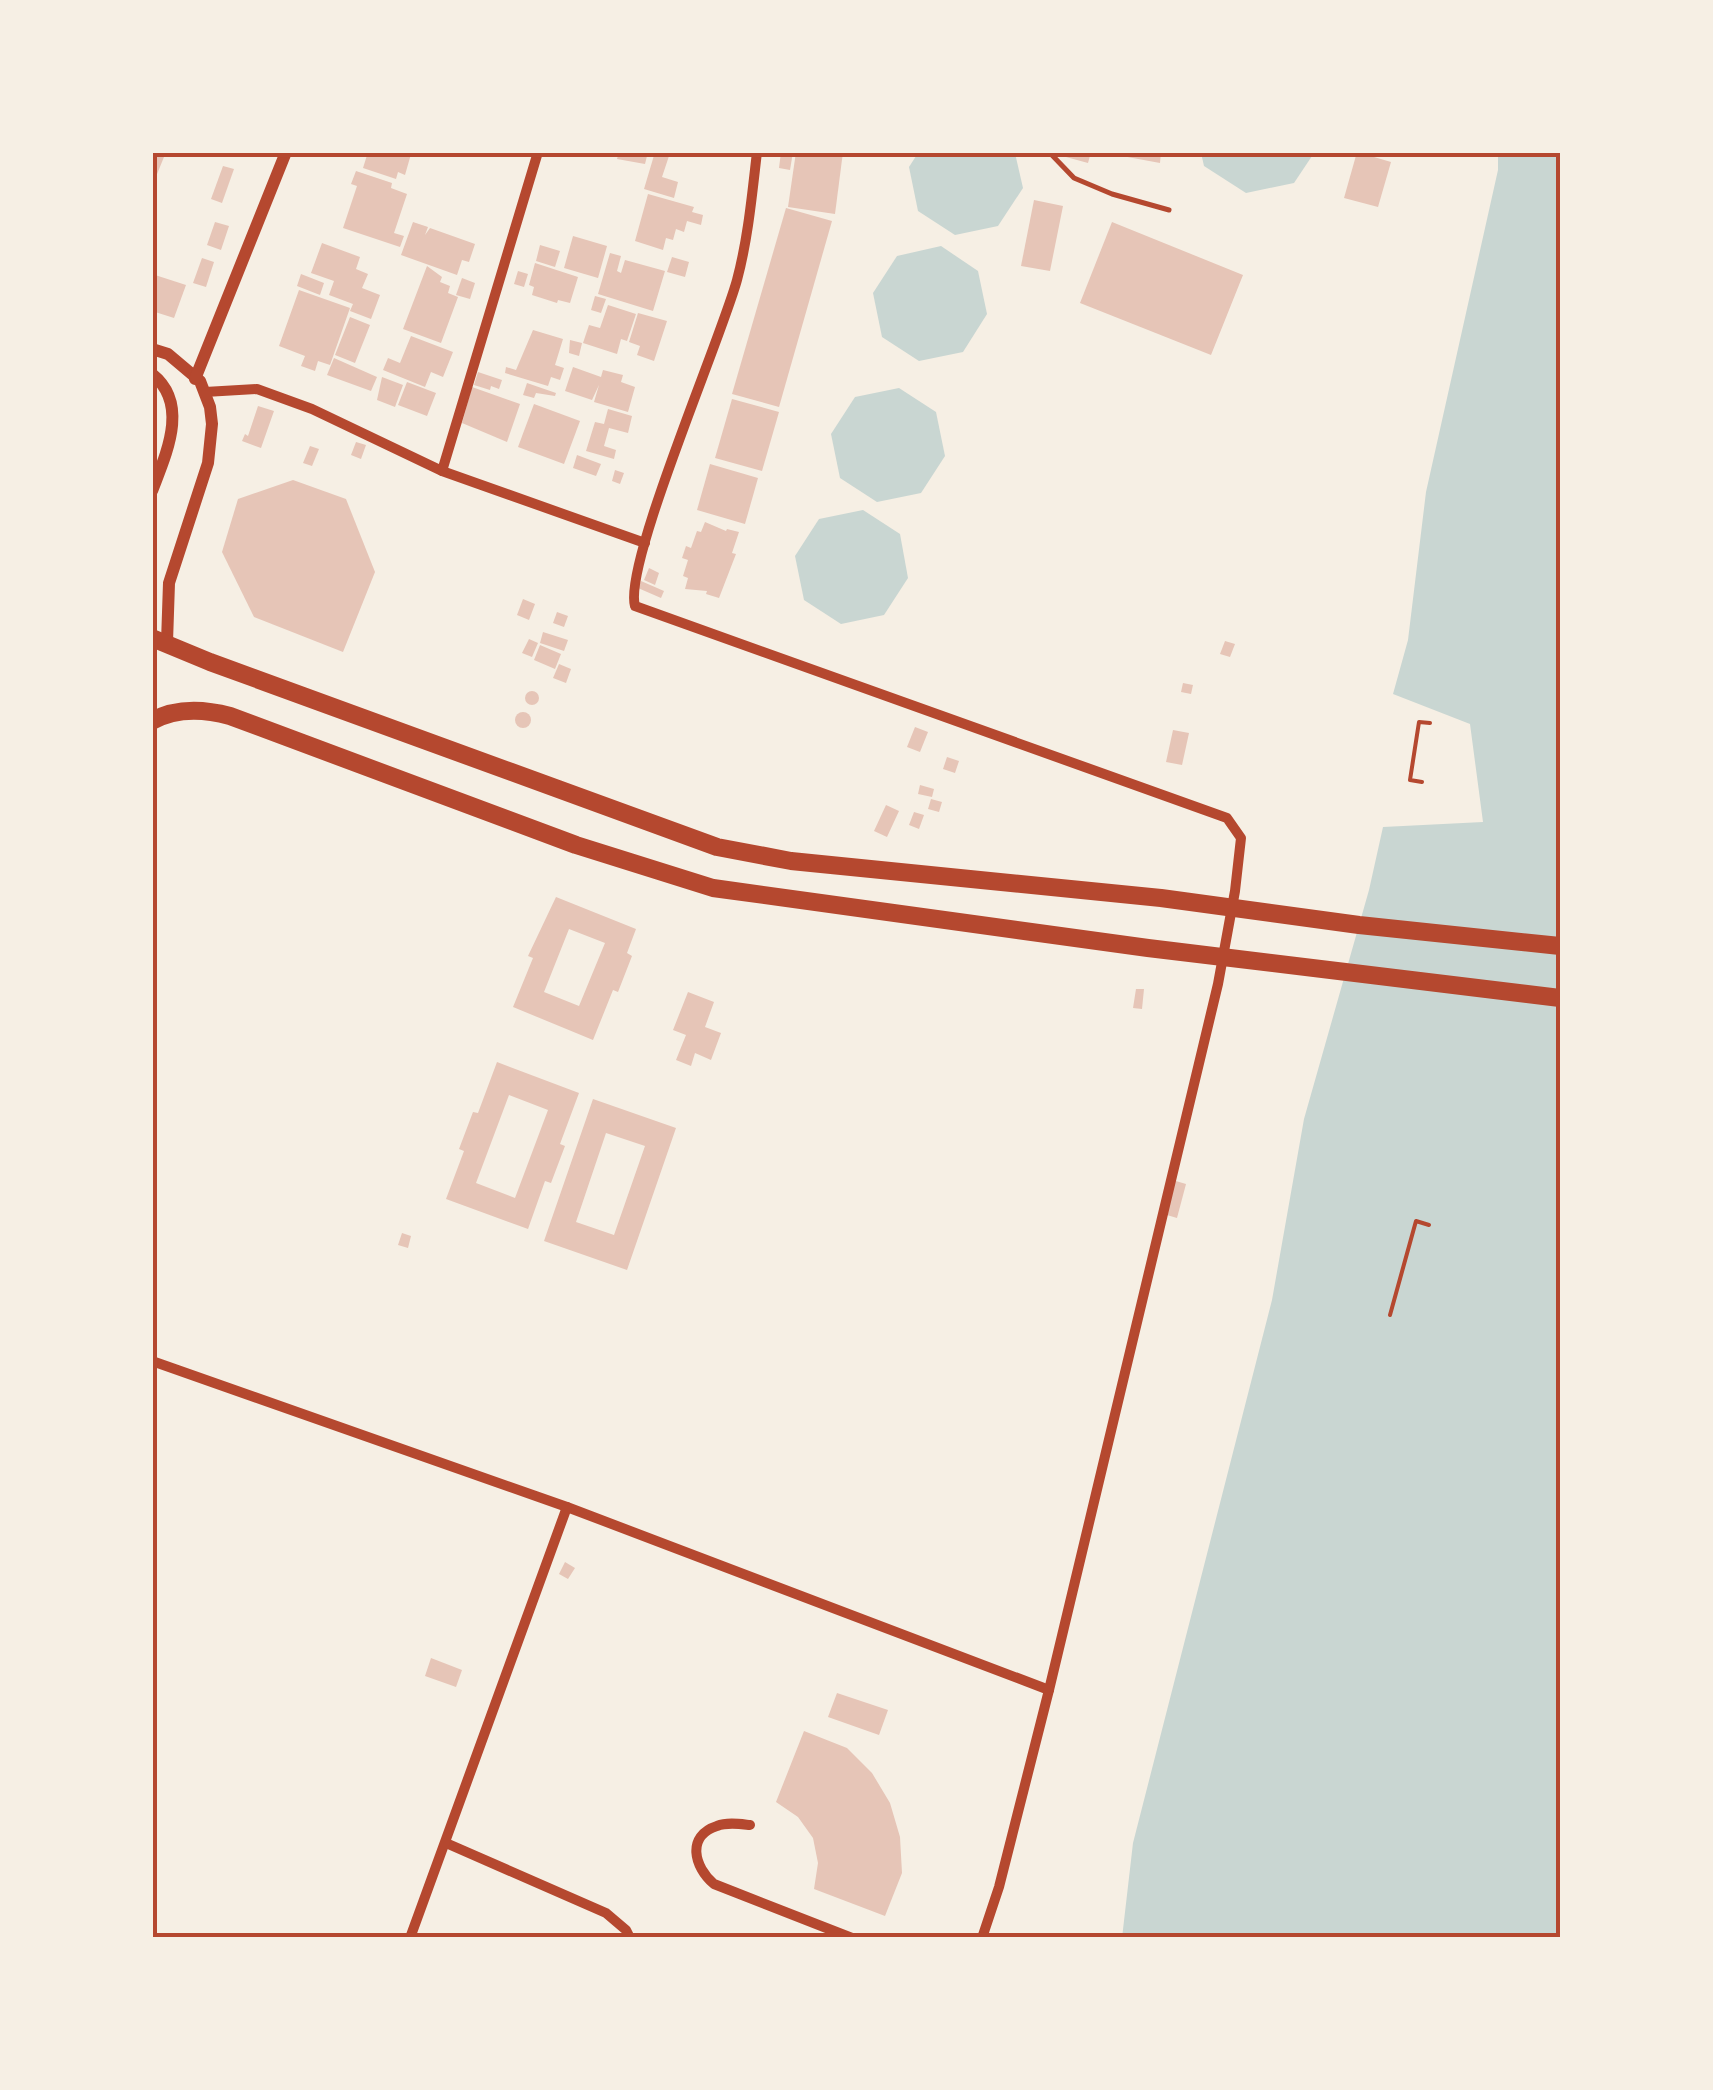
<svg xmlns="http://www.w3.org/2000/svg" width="1713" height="2090" font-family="Jost,sans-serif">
<rect width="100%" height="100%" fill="#f6efe4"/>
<g fill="#c9d6d2">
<path d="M918,153H1015L1023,188L998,226L955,235L918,211L909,167Z"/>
<path d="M1201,153V152L1314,153L1294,183L1246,193L1204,166Z"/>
<path d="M1498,153H1560V1937L1122,1938L1133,1843L1272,1300L1304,1119L1369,890L1383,827L1483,822L1470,724L1393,694L1408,640L1426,492L1498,170Z"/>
<path d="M941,246L978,271L987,314L963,352L919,361L882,337L873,293L897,256Z"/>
<path d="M899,388L936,412L945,456L921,493L877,502L840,478L831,434L855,397Z"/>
<path d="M863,510L900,534L908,578L884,615L841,624L804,600L795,556L819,519Z"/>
</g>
<g fill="#e6c5b7" fill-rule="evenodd">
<path d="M152,152H166L153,184H152Z"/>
<path d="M368,152L374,154L423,152L421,157L411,154L405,175L398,172L396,179L363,168Z"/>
<path d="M619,152H648L645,164L617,159Z"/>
<path d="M655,152L669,156L662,177L678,182L674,198L644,189Z"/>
<path d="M781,152H793L790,170L779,168Z"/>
<path d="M796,152H843L835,214L788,207Z"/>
<path d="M1067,152H1091L1088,163L1066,157Z"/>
<path d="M1122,152H1161L1160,163L1122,156Z"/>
<path d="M1357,152L1391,162L1378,207L1344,198Z"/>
<path d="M223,166L234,169L222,203L211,199Z"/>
<path d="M356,171L392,183L391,188L407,194L394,233L404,236L400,247L343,228L357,186L351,184Z"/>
<path d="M648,194L694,207L692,212L703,215L701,225L687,221L684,232L676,229L673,240L666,238L663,250L635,241Z"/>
<path d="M1034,200L1063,206L1050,271L1021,266Z"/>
<path d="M786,208L832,221L779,407L732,394Z"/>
<path d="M215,222L229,226L221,250L207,245Z"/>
<path d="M413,222L428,227L425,235L430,228L475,244L469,262L462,260L457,275L401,255Z"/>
<path d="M1112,222L1243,275L1211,355L1080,303Z"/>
<path d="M573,236L607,246L598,278L564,268Z"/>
<path d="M322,243L360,257L356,269L368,274L362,288L380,295L371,319L350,311L353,304L329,295L334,281L311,273Z"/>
<path d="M540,245L560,251L555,267L536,261Z"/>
<path d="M610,253L621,256L617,271L621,273L625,260L665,271L653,311L598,294Z"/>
<path d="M672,257L689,262L685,277L667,272Z"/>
<path d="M202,258L214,262L206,287L193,283Z"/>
<path d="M535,263L578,277L570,303L558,300L557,303L532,295L534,287L529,285Z"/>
<path d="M427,266L442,277L440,282L450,286L448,293L458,297L441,343L403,329Z"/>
<path d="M518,271L528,274L524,287L514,284Z"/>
<path d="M152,274L186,285L174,318L152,311Z"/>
<path d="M301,274L324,283L320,295L297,286Z"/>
<path d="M462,278L475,283L470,299L456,295Z"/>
<path d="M299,290L350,308L330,365L318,361L315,371L301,366L305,356L279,346Z"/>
<path d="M595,296L606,299L601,313L591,310Z"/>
<path d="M608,305L636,314L627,341L621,339L617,354L583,343L589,325L600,328Z"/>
<path d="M638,313L667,321L654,361L637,355L640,346L629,342Z"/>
<path d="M350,317L370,325L355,363L335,355Z"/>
<path d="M533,330L563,339L555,365L564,368L560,380L551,377L548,386L505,373L506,367L516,370Z"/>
<path d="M411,336L453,352L443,377L431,372L425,387L383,370L388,358L400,363Z"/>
<path d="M570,340L582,343L579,356L569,353Z"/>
<path d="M334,358L377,377L371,391L327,375Z"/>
<path d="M573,367L601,377L603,370L623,375L621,382L635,387L628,412L594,402L599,385L592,400L565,391Z"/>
<path d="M478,372L502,380L499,389L491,386L490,390L474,385Z"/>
<path d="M382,377L403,385L395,407L377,400Z"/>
<path d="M407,382L436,393L427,416L398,405Z"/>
<path d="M527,383L556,393L555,396L536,393L534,398L523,395Z"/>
<path d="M472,387L520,404L507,442L462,423Z"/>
<path d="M732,399L779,412L762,471L715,458Z"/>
<path d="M534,404L580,421L564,464L518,447Z"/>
<path d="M258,406L274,411L261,448L242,441L245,434L248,436Z"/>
<path d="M608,409L632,416L628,433L609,428L604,446L616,450L614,459L586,451L595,422L604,424Z"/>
<path d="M356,442L366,445L361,459L351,455Z"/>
<path d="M310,446L319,449L312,466L303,463Z"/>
<path d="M577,455L601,464L596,476L573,468Z"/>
<path d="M710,464L758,478L745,524L697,510Z"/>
<path d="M615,470L624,473L620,484L612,481Z"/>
<path d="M293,480L346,499L375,572L343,652L254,617L222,552L238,499Z"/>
<path d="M705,522L726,531L727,529L739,532L732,553L736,554L719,598L706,594L707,591L685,589L688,578L683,576L688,560L682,558L686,546L691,548L697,531L701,532Z"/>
<path d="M649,568L659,573L655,585L644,580Z"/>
<path d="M641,581L664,591L661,598L638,588Z"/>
<path d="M523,599L535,604L529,620L517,615Z"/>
<path d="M557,612L568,616L564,627L553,623Z"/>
<path d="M543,632L568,640L564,651L540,643Z"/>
<path d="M529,639L538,643L532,657L522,653Z"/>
<path d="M1225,641L1235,644L1230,657L1220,654Z"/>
<path d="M540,645L561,654L555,669L534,660Z"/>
<path d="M559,664L571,669L566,683L553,678Z"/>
<path d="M1183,683L1193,685L1191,694L1181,692Z"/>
<circle cx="532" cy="698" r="7"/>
<circle cx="523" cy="720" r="8"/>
<path d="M915,727L928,732L920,752L907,747Z"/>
<path d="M1173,730L1189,733L1182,765L1166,762Z"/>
<path d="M947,757L959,761L955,773L943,769Z"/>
<path d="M920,785L934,789L932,797L918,794Z"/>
<path d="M931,799L942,802L939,812L928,809Z"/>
<path d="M886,805L899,811L887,837L874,831Z"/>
<path d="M914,812L924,815L919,829L909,825Z"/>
<path d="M556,897L636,929L627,953L632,956L618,992L613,990L593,1040L513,1007L533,958L528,956ZM569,929L605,943L579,1006L544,992Z"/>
<path d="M1136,989H1144L1142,1009L1133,1008Z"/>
<path d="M688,992L714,1002L705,1027L721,1033L711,1060L695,1053L691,1066L676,1060L686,1035L673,1030Z"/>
<path d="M497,1062L579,1093L560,1144L565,1146L551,1183L545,1181L528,1229L446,1199L464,1151L459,1149L473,1112L478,1113ZM509,1095L548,1110L515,1198L476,1183Z"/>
<path d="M593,1099L676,1128L627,1270L544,1241ZM606,1133L645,1146L614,1235L576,1222Z"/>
<path d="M1169,1179L1186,1184L1177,1218L1160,1213Z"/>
<path d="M402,1233L411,1236L408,1248L398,1245Z"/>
<path d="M565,1562L575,1568L568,1579L559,1574Z"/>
<path d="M431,1658L462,1670L456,1687L425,1676Z"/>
<path d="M837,1693L888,1710L879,1735L828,1717Z"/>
<path d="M804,1731L847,1748L872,1773L890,1803L900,1837L902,1873L885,1916L814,1889L818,1863L813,1838L798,1817L776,1802Z"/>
</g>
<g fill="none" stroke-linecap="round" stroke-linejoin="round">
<g stroke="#b5482f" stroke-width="4">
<path d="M1422,782L1410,780L1419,722L1430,723"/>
<path d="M1390,1315L1416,1221L1429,1225"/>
</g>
<path stroke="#b5482f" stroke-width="5" d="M1049,152L1074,178L1112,194L1169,210"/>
<g stroke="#b5482f" stroke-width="10">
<path d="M757,152C752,195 748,239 737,280C721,339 623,565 635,606L1227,818L1241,838L1235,891L1218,984L1049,1690L999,1887L982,1938"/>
<path d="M205,392L257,389L312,409L442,471L645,543"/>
<path d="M442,471L538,152"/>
<path d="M152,1361L567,1507L1049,1690"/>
<path d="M750,1825C740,1824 727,1822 717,1826C686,1836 694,1867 714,1884L852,1938"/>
<path d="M446,1843L606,1913L626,1930L630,1938"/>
<path d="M410,1938L567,1507"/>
</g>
<g stroke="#b5482f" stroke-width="12">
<path d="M152,349L168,354L200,381L210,407L212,424L208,463L169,583L167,642"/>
<path d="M152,374C190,404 166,454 152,491"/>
<path d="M195,379L286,152"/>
</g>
<g stroke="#b5482f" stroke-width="18">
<path d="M152,638L210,662L717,847L791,861L1161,898L1359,925L1560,946"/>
<path d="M152,721C177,707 204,709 230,716L576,845L713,888L1148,948L1560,998"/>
</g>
</g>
<rect width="1713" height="2090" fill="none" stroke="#f6efe4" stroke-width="310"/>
<rect x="155" y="155" width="1403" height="1780" fill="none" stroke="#b5482f" stroke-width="4"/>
</svg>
